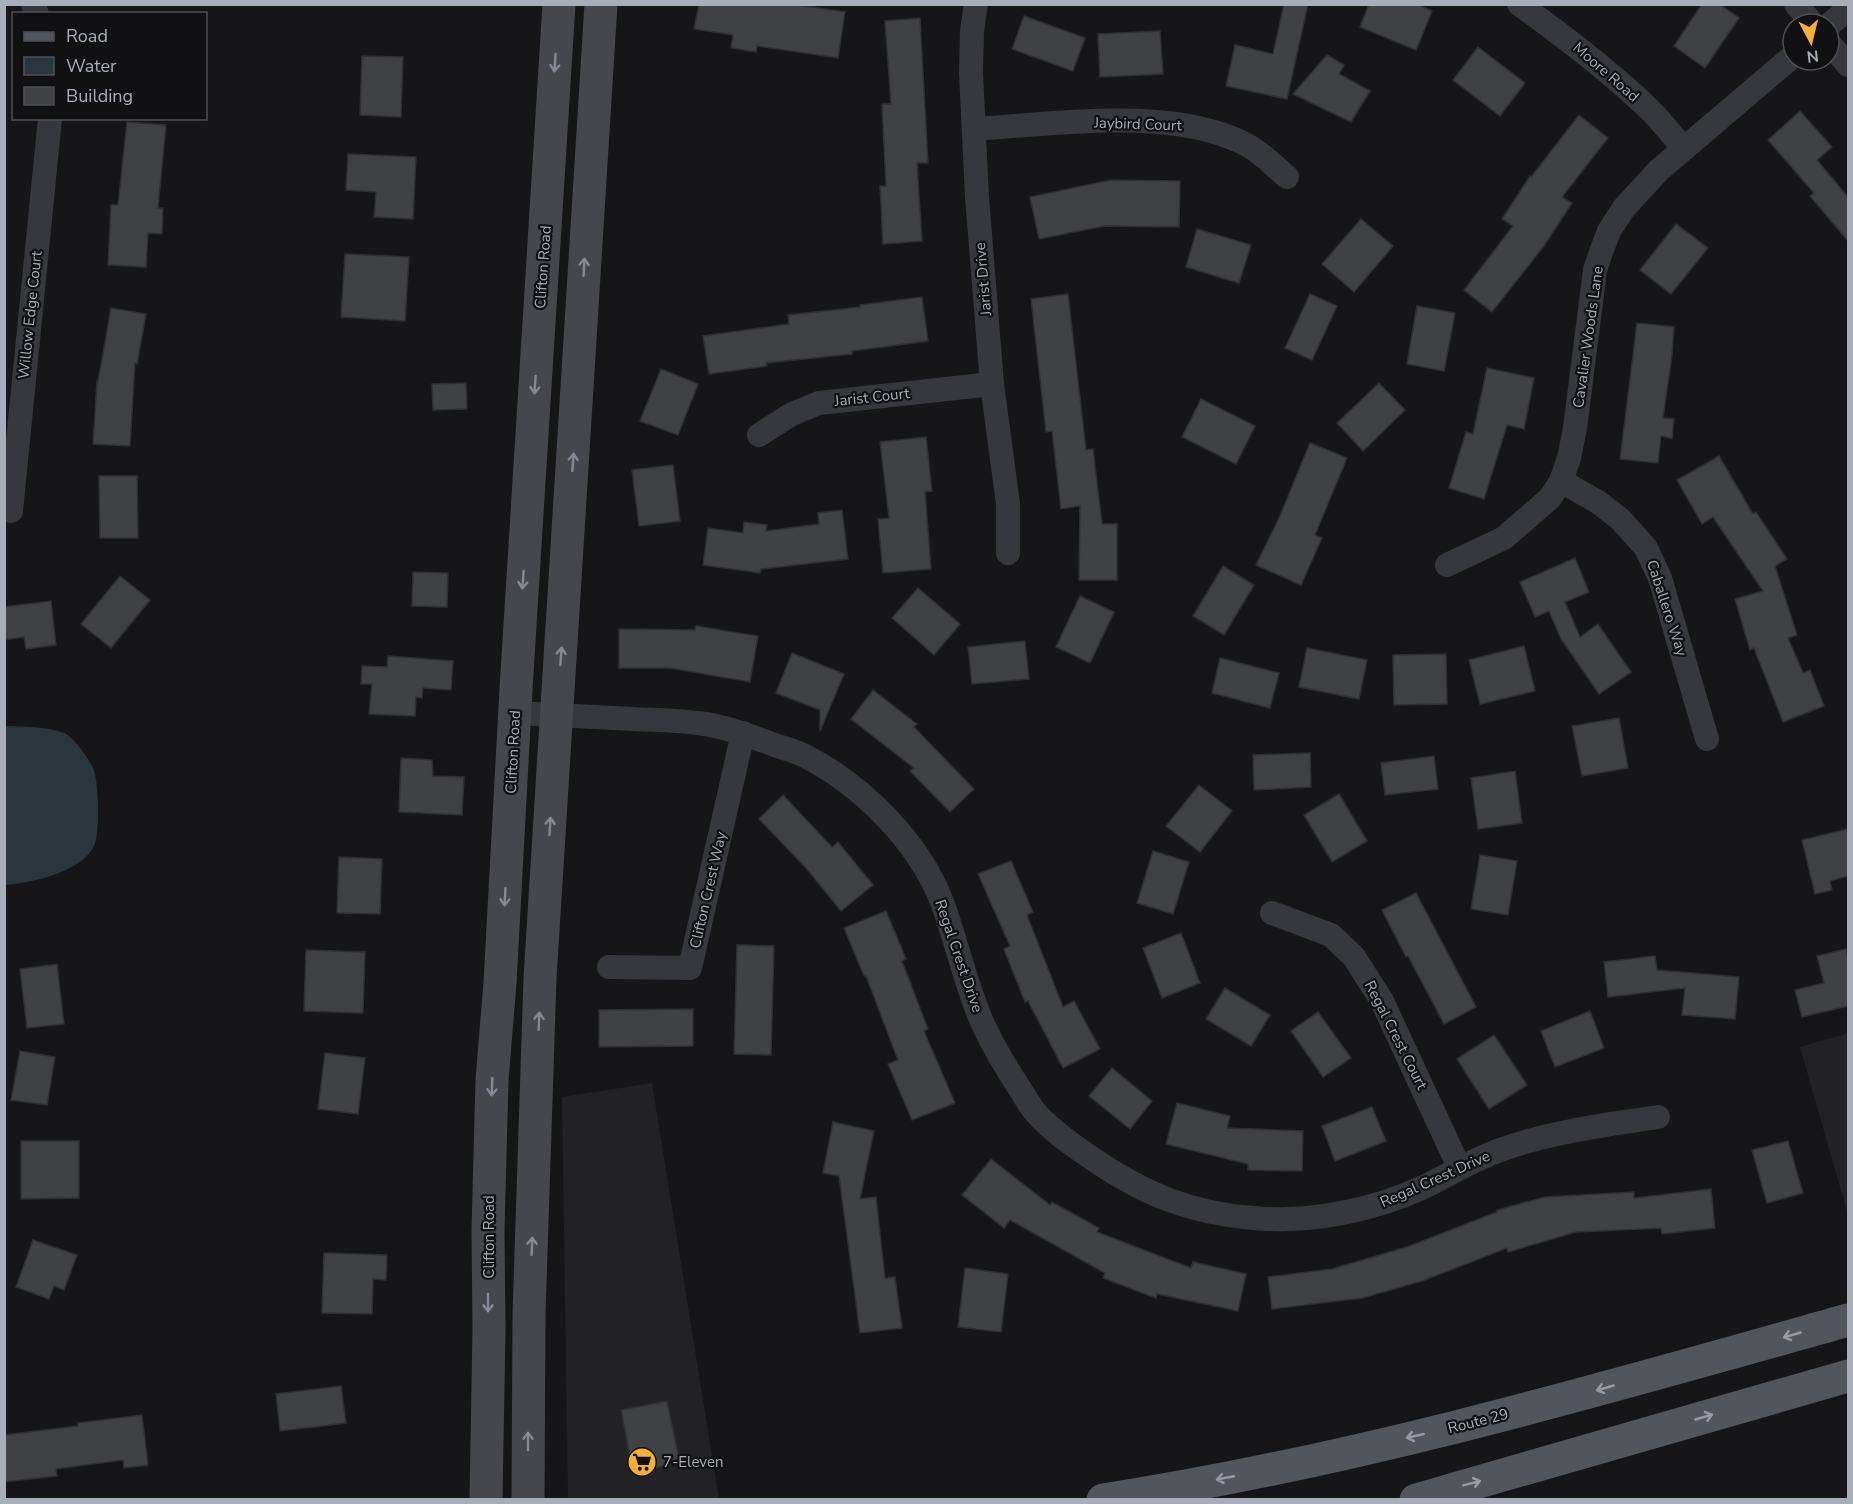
<svg xmlns="http://www.w3.org/2000/svg" width="1853" height="1504" font-family="'Nunito Sans',sans-serif">
<rect width="100%" height="100%" fill="#161618"/>
<g fill="#222225">
<path d="M1848,1033V1215L1800,1047Z"/>
<path d="M652,1083L719,1499H568L562,1097Z"/>
</g>
<path fill="#2c353c" d="M5,726C23,727 46,726 64,733C73,736 89,759 93,768C99,781 100,833 94,846C82,872 31,883 5,885Z"/>
<g fill="#404145" stroke="#303034" stroke-width="1.5">
<path d="M699,4H792L845,12L838,58L757,46L756,52L731,48L733,35L694,29Z"/>
<path d="M1284,4H1308L1287,99L1226,86L1235,45L1273,54Z"/>
<path d="M1369,4H1416L1432,11L1416,50L1360,27Z"/>
<path d="M1702,4H1719L1739,18L1705,68L1674,46Z"/>
<path d="M1024,16L1085,38L1073,71L1012,49Z"/>
<path d="M920,18L928,163H917L922,241L883,244L880,186H886L882,104H891L885,21Z"/>
<path d="M1160,31L1163,74L1100,77L1098,34Z"/>
<path d="M1478,47L1525,83L1500,116L1453,80Z"/>
<path d="M1327,55L1344,65L1339,74L1370,91L1351,122L1293,94Z"/>
<path d="M362,56L403,57L401,117L360,115Z"/>
<path d="M1800,111L1832,147L1817,160L1848,197V241L1810,196L1814,193L1768,140Z"/>
<path d="M1579,115L1608,138L1562,197L1572,203L1544,246L1492,312L1464,290L1513,226L1502,219L1530,176L1531,177Z"/>
<path d="M127,122L166,125L158,208H163L162,234L148,233L146,267L108,265L111,205H118Z"/>
<path d="M348,154L416,157L413,219L374,217L376,192L346,190Z"/>
<path d="M1111,180L1180,181L1179,227L1104,226L1039,239L1030,197Z"/>
<path d="M1361,219L1393,246L1354,292L1322,264Z"/>
<path d="M1676,224L1708,248L1671,294L1640,270Z"/>
<path d="M1197,229L1251,245L1239,283L1186,267Z"/>
<path d="M345,254L409,257L405,321L341,317Z"/>
<path d="M1068,294L1086,450L1093,449L1102,524H1117V580H1079L1080,506L1061,509L1052,431L1046,432L1031,299Z"/>
<path d="M1310,294L1337,306L1312,360L1285,348Z"/>
<path d="M922,297L928,341L852,351V354L766,363L767,366L709,374L703,336L789,324L788,315L860,307V305Z"/>
<path d="M1417,306L1455,313L1444,371L1407,364Z"/>
<path d="M111,308L146,314L137,364L135,363L130,446L93,444L97,381L98,382Z"/>
<path d="M1637,323L1674,327L1672,355L1663,418L1674,419L1672,438L1661,436L1658,463L1620,459Z"/>
<path d="M1487,368L1534,378L1524,429L1507,425L1484,499L1449,488L1466,432L1473,434Z"/>
<path d="M661,369L698,384L678,435L640,421Z"/>
<path d="M466,383L467,409L433,410L432,384Z"/>
<path d="M1379,383L1405,410L1363,451L1337,423Z"/>
<path d="M1201,399L1255,426L1236,464L1182,437Z"/>
<path d="M926,437L932,491L925,492L931,569L883,573L878,519L889,518L880,442Z"/>
<path d="M1310,443L1347,458L1315,535L1322,538L1301,585L1256,565L1279,518Z"/>
<path d="M1719,456L1753,514L1756,512L1787,559L1775,566L1797,635L1788,638L1803,673L1810,670L1824,706L1783,722L1754,648L1750,650L1735,599L1763,591L1713,517L1702,524L1677,480Z"/>
<path d="M673,465L680,521L639,526L632,470Z"/>
<path d="M99,476H137L138,538H100Z"/>
<path d="M842,510L848,559L761,569L760,573L703,565L708,528L743,533L744,522L767,525L766,531L819,524L818,513Z"/>
<path d="M1575,558L1589,592L1565,602L1580,637L1598,624L1631,672L1599,694L1561,639L1549,611L1535,617L1520,582Z"/>
<path d="M1223,566L1254,585L1224,635L1193,616Z"/>
<path d="M413,572L448,573L447,607L412,606Z"/>
<path d="M120,576L150,600L111,648L81,624Z"/>
<path d="M918,588L960,624L934,655L892,618Z"/>
<path d="M1080,596L1114,612L1090,663L1056,647Z"/>
<path d="M51,601L56,645L26,649L24,637L4,640V607Z"/>
<path d="M696,626L758,636L750,682L670,668H619V629L695,630Z"/>
<path d="M1025,641L1029,679L972,684L968,647Z"/>
<path d="M1524,646L1535,691L1480,704L1469,660Z"/>
<path d="M1307,648L1367,660L1359,699L1299,687Z"/>
<path d="M792,653L844,674L820,731V710L776,693Z"/>
<path d="M1446,654L1447,704L1394,705L1393,655Z"/>
<path d="M388,656L453,661L451,690L423,688L422,698L416,697L415,716L369,714L372,684H361L362,666L387,667Z"/>
<path d="M1220,658L1279,673L1270,708L1212,693Z"/>
<path d="M873,690L917,724L914,727L974,789L950,812L910,771L914,768L851,719Z"/>
<path d="M1619,718L1628,768L1582,776L1572,726Z"/>
<path d="M1310,753L1311,787L1254,790L1253,755Z"/>
<path d="M1434,756L1438,789L1385,795L1381,763Z"/>
<path d="M401,758L432,760L433,776L464,777L462,815L399,812Z"/>
<path d="M1515,771L1522,823L1478,829L1471,778Z"/>
<path d="M1199,785L1232,811L1200,852L1166,826Z"/>
<path d="M1339,794L1367,841L1332,862L1304,815Z"/>
<path d="M783,795L832,847L838,842L873,885L841,911L807,869L759,819Z"/>
<path d="M1848,829V876L1830,881L1832,890L1815,894L1802,840Z"/>
<path d="M1153,851L1189,862L1173,914L1137,903Z"/>
<path d="M1480,855L1517,861L1508,915L1471,909Z"/>
<path d="M339,857L382,859L380,914L337,913Z"/>
<path d="M1011,861L1033,912L1027,915L1063,1007L1074,1001L1100,1049L1063,1068L1028,1001L1025,1002L1004,949L1010,946L978,874Z"/>
<path d="M1416,893L1476,1007L1444,1024L1408,956L1406,957L1382,910Z"/>
<path d="M886,911L906,959L902,961L928,1029L924,1031L955,1103L912,1120L888,1064L898,1060L866,976H864L844,928Z"/>
<path d="M1181,933L1200,983L1162,998L1143,948Z"/>
<path d="M737,945L774,946L771,1055L734,1054Z"/>
<path d="M1846,949L1848,958V1006L1802,1017L1795,990L1824,983L1817,956Z"/>
<path d="M306,950L365,952L363,1013L304,1011Z"/>
<path d="M1655,956L1657,970L1739,977L1735,1019L1682,1015L1685,988L1608,997L1604,962Z"/>
<path d="M57,964L64,1024L27,1028L20,969Z"/>
<path d="M1225,988L1270,1015L1251,1046L1206,1019Z"/>
<path d="M693,1009V1046L599,1047V1010Z"/>
<path d="M1590,1011L1604,1048L1555,1067L1541,1031Z"/>
<path d="M1318,1012L1351,1058L1323,1077L1291,1031Z"/>
<path d="M1494,1035L1527,1085L1489,1109L1457,1059Z"/>
<path d="M20,1051L55,1057L47,1105L11,1100Z"/>
<path d="M325,1053L365,1058L358,1114L318,1109Z"/>
<path d="M1112,1068L1152,1101L1130,1129L1089,1096Z"/>
<path d="M1177,1103L1230,1116L1227,1128L1303,1131L1302,1171L1248,1170V1164L1166,1144Z"/>
<path d="M1372,1107L1386,1141L1335,1161L1322,1126Z"/>
<path d="M833,1122L874,1131L860,1199L876,1197L885,1278L895,1277L902,1328L860,1333L839,1176L823,1173Z"/>
<path d="M21,1141H79V1198L21,1199Z"/>
<path d="M1788,1141L1803,1193L1767,1203L1752,1150Z"/>
<path d="M991,1159L1050,1205L1052,1202L1099,1228L1097,1232L1191,1268L1193,1262L1246,1274L1238,1311L1157,1294L1156,1298L1103,1278L1105,1273L1010,1220L1004,1228L962,1195Z"/>
<path d="M1711,1189L1715,1228L1662,1234L1661,1228L1576,1232L1508,1252L1507,1248L1422,1281L1362,1298L1272,1309L1268,1277L1332,1269L1407,1247L1497,1212V1210L1545,1197L1634,1192V1198Z"/>
<path d="M33,1240L77,1255L64,1290L54,1286L49,1299L16,1287Z"/>
<path d="M324,1253L387,1255L386,1280L373,1279L372,1314L322,1313Z"/>
<path d="M965,1268L1008,1274L1001,1332L958,1327Z"/>
<path d="M341,1386L346,1423L280,1431L276,1394Z"/>
<path d="M667,1401L680,1463L633,1472L621,1410Z"/>
<path d="M142,1415L148,1465L124,1468L123,1460L56,1469L57,1476L4,1482V1435L78,1426V1423Z"/>
</g>
<g fill="none" stroke-linecap="round" stroke-linejoin="round">
<g stroke="#37383d" stroke-width="24">
<path d="M33,4L37,14"/>
<path d="M976,4L972,31L971,73L977,197L992,384L1008,504V553"/>
<path d="M1519,4C1565,37 1610,71 1650,110C1662,122 1673,136 1684,149"/>
<path d="M1796,4L1813,24"/>
<path d="M1829,25L1848,9"/>
<path d="M1829,43L1848,65"/>
<path d="M974,129C1056,124 1173,106 1247,145C1262,153 1275,167 1287,177"/>
<path d="M759,435L792,414L819,403L992,384"/>
<path d="M1561,481L1598,502L1620,519L1646,548L1660,578L1707,739"/>
<path d="M11,511L50,118"/>
<path d="M1447,565L1504,538L1550,498L1561,481L1569,458L1575,428L1595,270L1601,252L1609,231L1624,208L1659,170L1793,56"/>
<path d="M515,713C555,715 595,717 634,719C655,720 677,720 698,723C723,726 748,735 772,744C783,748 795,751 805,756C862,785 919,842 942,902C957,942 965,983 982,1022C993,1046 1006,1068 1020,1089C1025,1097 1030,1106 1036,1113C1051,1130 1071,1144 1090,1157C1142,1193 1189,1213 1253,1218C1311,1223 1371,1211 1424,1187C1451,1174 1477,1157 1506,1148C1555,1131 1607,1125 1658,1117"/>
<path d="M1272,913L1331,935L1354,957L1382,1001L1459,1167"/>
<path d="M609,967L690,968L743,733"/>
</g>
<g stroke="#45474d" stroke-width="33">
<path d="M486,1500L489,1329L488,1230L492,1080L500,983L516,689L559,4"/>
<path d="M528,1500L529,1314L540,978L601,4"/>
</g>
<g stroke="#53555c" stroke-width="33">
<path d="M1103,1500C1356,1461 1603,1389 1848,1320"/>
<path d="M1416,1500L1848,1376"/>
</g>
</g>
<defs><path id="oneway-shaft" d="M-6 0H5M1.5-3L5.5 0L1.5 3" fill="none" stroke-width="1.6" stroke-linecap="round" stroke-linejoin="round" transform="scale(1.5)"/></defs>
<g stroke="#858993">
<use href="#oneway-shaft" transform="translate(555 63) rotate(94)"/>
<use href="#oneway-shaft" transform="translate(584 267) rotate(-87)"/>
<use href="#oneway-shaft" transform="translate(535 385) rotate(94)"/>
<use href="#oneway-shaft" transform="translate(573 462) rotate(-86)"/>
<use href="#oneway-shaft" transform="translate(523 580) rotate(94)"/>
<use href="#oneway-shaft" transform="translate(561 656) rotate(-86)"/>
<use href="#oneway-shaft" transform="translate(550 826) rotate(-87)"/>
<use href="#oneway-shaft" transform="translate(505 897) rotate(93)"/>
<use href="#oneway-shaft" transform="translate(539 1021) rotate(-88)"/>
<use href="#oneway-shaft" transform="translate(492 1087) rotate(92)"/>
<use href="#oneway-shaft" transform="translate(532 1246) rotate(-88)"/>
<use href="#oneway-shaft" transform="translate(488 1303) rotate(90)"/>
<use href="#oneway-shaft" transform="translate(528 1441) rotate(-90)"/>
</g>
<g stroke="#979ba6">
<use href="#oneway-shaft" transform="translate(1792 1335) rotate(164)"/>
<use href="#oneway-shaft" transform="translate(1605 1388) rotate(164)"/>
<use href="#oneway-shaft" transform="translate(1704 1417) rotate(-16)"/>
<use href="#oneway-shaft" transform="translate(1415 1436) rotate(167)"/>
<use href="#oneway-shaft" transform="translate(1225 1478) rotate(169)"/>
<use href="#oneway-shaft" transform="translate(1472 1483) rotate(-15)"/>
</g>
<defs>
<g id="supermarket-disc" transform="scale(1.5)"><circle r="9.5" fill="#f2b134" stroke="#111113"/><path d="M-6-5.5h2.5l.6 2H6L4.5 2H-2.5L-4.4-4H-6ZM-1.5 3.2a1.3 1.3 0 1 0 .1 0ZM3 3.2a1.3 1.3 0 1 0 .1 0Z" fill="#111"/></g>
</defs>
<g fill-rule="evenodd">
<use href="#supermarket-disc" x="642" y="1462"/>
</g>
<g text-anchor="middle" stroke-width="4.5" stroke-linejoin="round" paint-order="stroke">
<g font-size="15" fill="#a8adb8" stroke="#111113">
<text transform="translate(1606 72) rotate(41)" y="5">Moore Road</text>
<text transform="translate(1138 124) rotate(2)" y="5">Jaybird Court</text>
<text transform="translate(543 267) rotate(-86)" y="5">Clifton Road</text>
<text transform="translate(983 279) rotate(-95)" y="5">Jarist Drive</text>
<text transform="translate(30 315) rotate(-84)" y="5">Willow Edge Court</text>
<text transform="translate(1588 337) rotate(-82)" y="5">Cavalier Woods Lane</text>
<text transform="translate(872 397) rotate(-6)" y="5">Jarist Court</text>
<text transform="translate(1667 608) rotate(72)" y="5">Caballero Way</text>
<text transform="translate(513 752) rotate(-87)" y="5">Clifton Road</text>
<text transform="translate(708 890) rotate(-77)" y="5">Clifton Crest Way</text>
<text transform="translate(959 956) rotate(71)" y="5">Regal Crest Drive</text>
<text transform="translate(1396 1035) rotate(63)" y="5">Regal Crest Court</text>
<text transform="translate(1435 1179) rotate(-24)" y="5">Regal Crest Drive</text>
<text transform="translate(489 1237) rotate(-90)" y="5">Clifton Road</text>
<text transform="translate(1478 1421) rotate(-14)" y="5">Route 29</text>
</g>
<g font-size="15" fill="#a8adb8" stroke="#111113" text-anchor="start">
<text x="663" y="1467">7-Eleven</text>
</g>
</g>
<rect width="1853" height="1504" fill="none" stroke="#a8adb8" stroke-width="12"/>
<rect x="12" y="12" width="195" height="108" fill="#111113" stroke="#4d4f55" stroke-width="1.5"/>
<rect x="24" y="32" width="30" height="9" fill="#53555c" stroke="#4d4f55" stroke-width="1.5"/>
<text x="66" y="42" font-size="18" fill="#a8adb8">Road</text>
<rect x="24" y="57" width="30" height="18" fill="#2c353c" stroke="#4d4f55" stroke-width="1.5"/>
<text x="66" y="72" font-size="18" fill="#a8adb8">Water</text>
<rect x="24" y="87" width="30" height="18" fill="#404145" stroke="#4d4f55" stroke-width="1.5"/>
<text x="66" y="102" font-size="18" fill="#a8adb8">Building</text>
<g transform="translate(1811 42) rotate(173)"><circle r="28" fill="#111113" stroke="#4d4f55" stroke-width="1.5"/>
<path d="M0-4.5L10 22L0 15L-10 22Z" fill="#f2b134"/>
<text y="-9" font-size="16" font-weight="bold" text-anchor="middle" fill="#a8adb8">N</text>
</g>
</svg>
